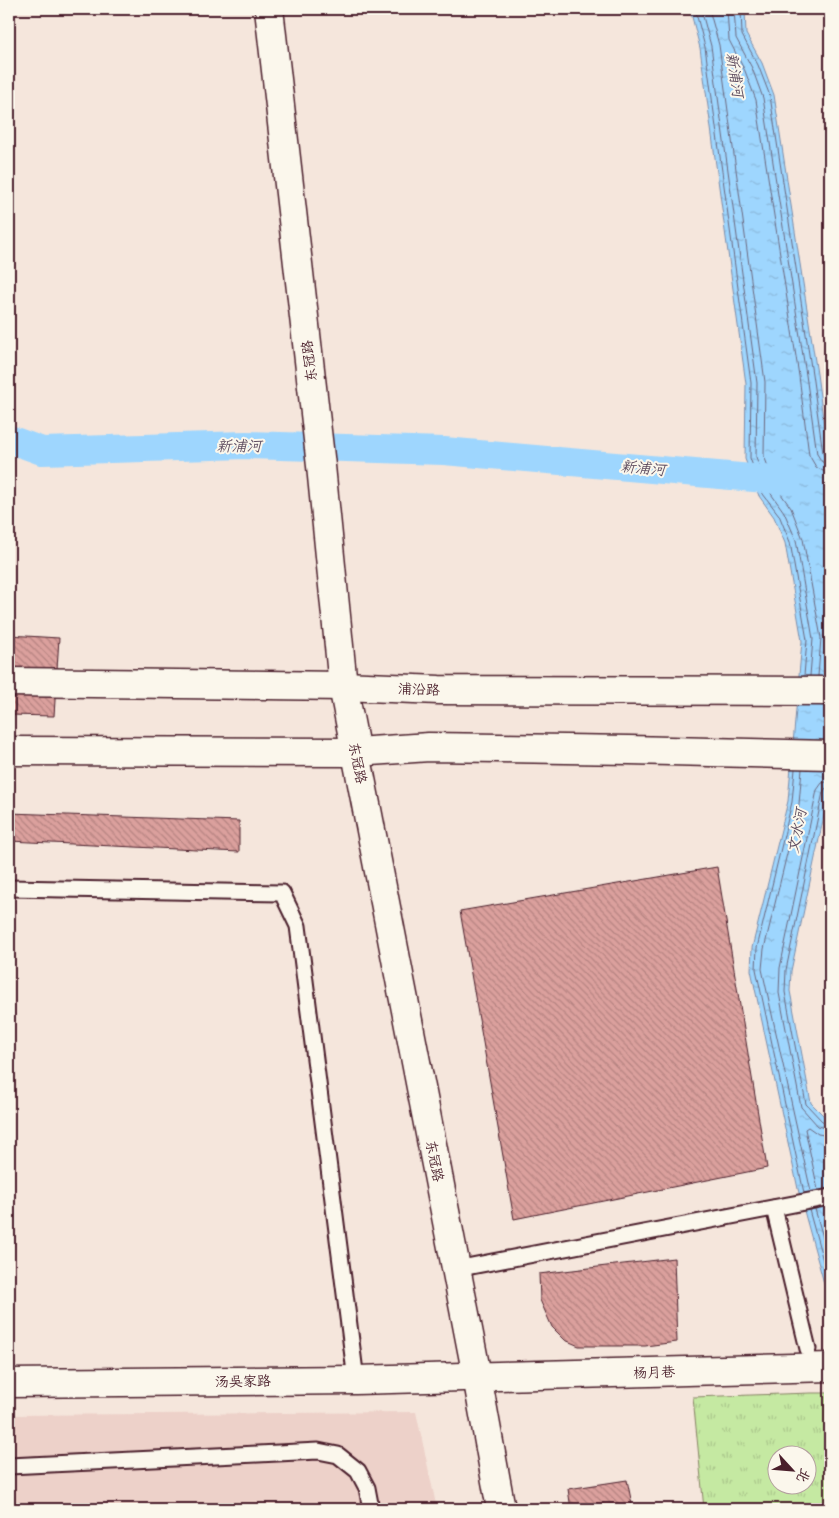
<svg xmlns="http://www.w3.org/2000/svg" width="839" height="1518" font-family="'Shantell Sans','LXGW WenKai TC',sans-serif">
<defs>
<pattern id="grass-tufts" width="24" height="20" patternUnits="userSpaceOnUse" patternTransform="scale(1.25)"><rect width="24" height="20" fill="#c5e9a2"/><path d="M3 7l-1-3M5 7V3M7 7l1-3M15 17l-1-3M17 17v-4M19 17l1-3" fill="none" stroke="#abc78c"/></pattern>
<pattern id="water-ripples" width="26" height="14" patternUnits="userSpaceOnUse" patternTransform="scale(1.25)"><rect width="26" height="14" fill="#9ed6fe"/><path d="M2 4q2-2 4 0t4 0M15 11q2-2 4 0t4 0" fill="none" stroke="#8ab7da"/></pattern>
<pattern id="building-back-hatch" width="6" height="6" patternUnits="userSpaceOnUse" patternTransform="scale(1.25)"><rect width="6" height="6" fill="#dba09d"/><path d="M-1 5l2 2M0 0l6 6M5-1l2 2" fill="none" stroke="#b48280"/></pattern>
</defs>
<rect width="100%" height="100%" fill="#f5e6dc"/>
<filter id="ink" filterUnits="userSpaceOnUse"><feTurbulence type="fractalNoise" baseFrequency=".02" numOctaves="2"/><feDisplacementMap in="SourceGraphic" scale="10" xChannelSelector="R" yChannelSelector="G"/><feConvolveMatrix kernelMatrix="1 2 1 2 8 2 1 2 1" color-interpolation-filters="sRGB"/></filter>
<g filter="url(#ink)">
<path fill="#edd1c9" d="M416,1412L437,1509H9V1415Z"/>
<path fill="url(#grass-tufts)" stroke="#888466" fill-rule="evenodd" d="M811,1393H830V1509H704L693,1397ZM776,1456H806V1486H776Z"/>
<path fill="url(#water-ripples)" stroke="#7c8daa" d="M690,9H745L746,34L762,63L774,95L817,374L830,471V771L826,806L791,971L790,991L811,1103L825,1117L830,1118V1305L798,1189L751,970L752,948L788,801L802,641L785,543L774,517L759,496L745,459L746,384L700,48Z"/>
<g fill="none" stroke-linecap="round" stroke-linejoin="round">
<g stroke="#6c687f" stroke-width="1">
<path d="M695,9L705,47L751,383L750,458L763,494L779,515L790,542L807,640L804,676"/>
<path d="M701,9L711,46L757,383L756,457L769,491L784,512L796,540L813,639L810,676"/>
<path d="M709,9L719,45L765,382L764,456L776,487L791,508L803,539L821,638L818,676"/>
<path d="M727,9L729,40L745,71L756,100L799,376L809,455L816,467L823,471L830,472"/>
<path d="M734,9L736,38L752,68L763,98L806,375L817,454L822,462L830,464"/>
<path d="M741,9L742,35L758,65L770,96L812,374L823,453L825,457L830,458"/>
<path d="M795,769L792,802L757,948L756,969L804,1193"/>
<path d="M802,769L799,804L764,949L762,969L811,1192"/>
<path d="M830,781L822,783L817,790L780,968L779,993L801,1107L818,1126L830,1129"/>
<path d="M830,787L826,788L823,792L786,970L785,992L806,1104L822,1121L830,1123"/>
<path d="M818,1190L805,1129L808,1127L818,1134L830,1136"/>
<path d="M815,1209L830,1263"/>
<path d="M809,1210L830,1286"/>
</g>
<path stroke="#9ed6fe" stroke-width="28" d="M9,439L42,451L246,445L444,451L788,481"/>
</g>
<g fill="url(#building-back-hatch)" stroke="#4a1f2b">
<path d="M9,635L59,638L54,716L9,715Z"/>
<path d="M9,813L239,821V852L9,841Z"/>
<path d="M717,867L767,1168L514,1219L460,911Z"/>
<path d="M674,1258L677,1342L645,1346H579L565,1340L552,1327L540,1300L539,1274Z"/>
<path d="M627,1480L633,1509H571L568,1489Z"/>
</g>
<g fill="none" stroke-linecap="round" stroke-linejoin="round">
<g stroke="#4a1f2b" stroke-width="19">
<g id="lane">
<path d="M9,888L282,893L298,926L356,1380"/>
<path d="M774,1208L808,1349"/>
<path d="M456,1269L830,1197"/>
<path d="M9,1466L318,1451L338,1455L358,1471L367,1488L371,1509"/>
</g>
</g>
<g stroke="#4a1f2b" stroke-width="31">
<path id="street" d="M9,1383L356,1380L830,1367"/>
</g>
<g stroke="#4a1f2b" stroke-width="31">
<path id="secondary" d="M269,9L321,466L343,686L477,1376L501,1509"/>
</g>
<g stroke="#4a1f2b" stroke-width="31">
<g id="primary">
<path d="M9,682L343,686L439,690L830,691"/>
<path d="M9,751L356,752L429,747L630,750L830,755"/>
</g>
</g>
<use href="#lane" stroke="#fbf7ec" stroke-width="15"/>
<use href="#street" stroke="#fbf7ec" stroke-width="28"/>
<use href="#secondary" stroke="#fbf7ec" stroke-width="28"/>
<use href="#primary" stroke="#fbf7ec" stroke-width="28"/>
</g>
</g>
<g text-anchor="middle" stroke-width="4" stroke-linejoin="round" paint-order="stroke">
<g font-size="14" fill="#4a1f2b" stroke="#fbf7ec">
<text transform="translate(309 361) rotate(-97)" y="5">东冠路</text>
<text transform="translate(419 689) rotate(2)" y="5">浦沿路</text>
<text transform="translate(358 763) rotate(79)" y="5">东冠路</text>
<text transform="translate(435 1161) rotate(79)" y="5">东冠路</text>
<text transform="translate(654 1372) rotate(-2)" y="5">杨月巷</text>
<text transform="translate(243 1381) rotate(-1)" y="5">汤吴家路</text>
</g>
<g font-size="15" font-style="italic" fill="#5f4d60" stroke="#fbf7ec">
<text transform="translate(735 75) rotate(81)" y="5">新浦河</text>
<text x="239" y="451">新浦河</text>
<text transform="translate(643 468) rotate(5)" y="5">新浦河</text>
<text transform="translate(797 831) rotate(-79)" y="5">文水河</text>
</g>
</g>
<rect width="839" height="1518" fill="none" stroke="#fbf7ec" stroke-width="30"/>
<rect x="15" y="15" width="809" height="1488" fill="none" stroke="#4a1f2b" stroke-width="2" filter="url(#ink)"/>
<g transform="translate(792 1470) rotate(116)"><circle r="24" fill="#fbf7ec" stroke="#b4a19f"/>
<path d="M0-4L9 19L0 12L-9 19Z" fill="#4a1f2b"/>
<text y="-8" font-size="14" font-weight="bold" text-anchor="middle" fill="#4a1f2b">北</text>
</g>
</svg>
